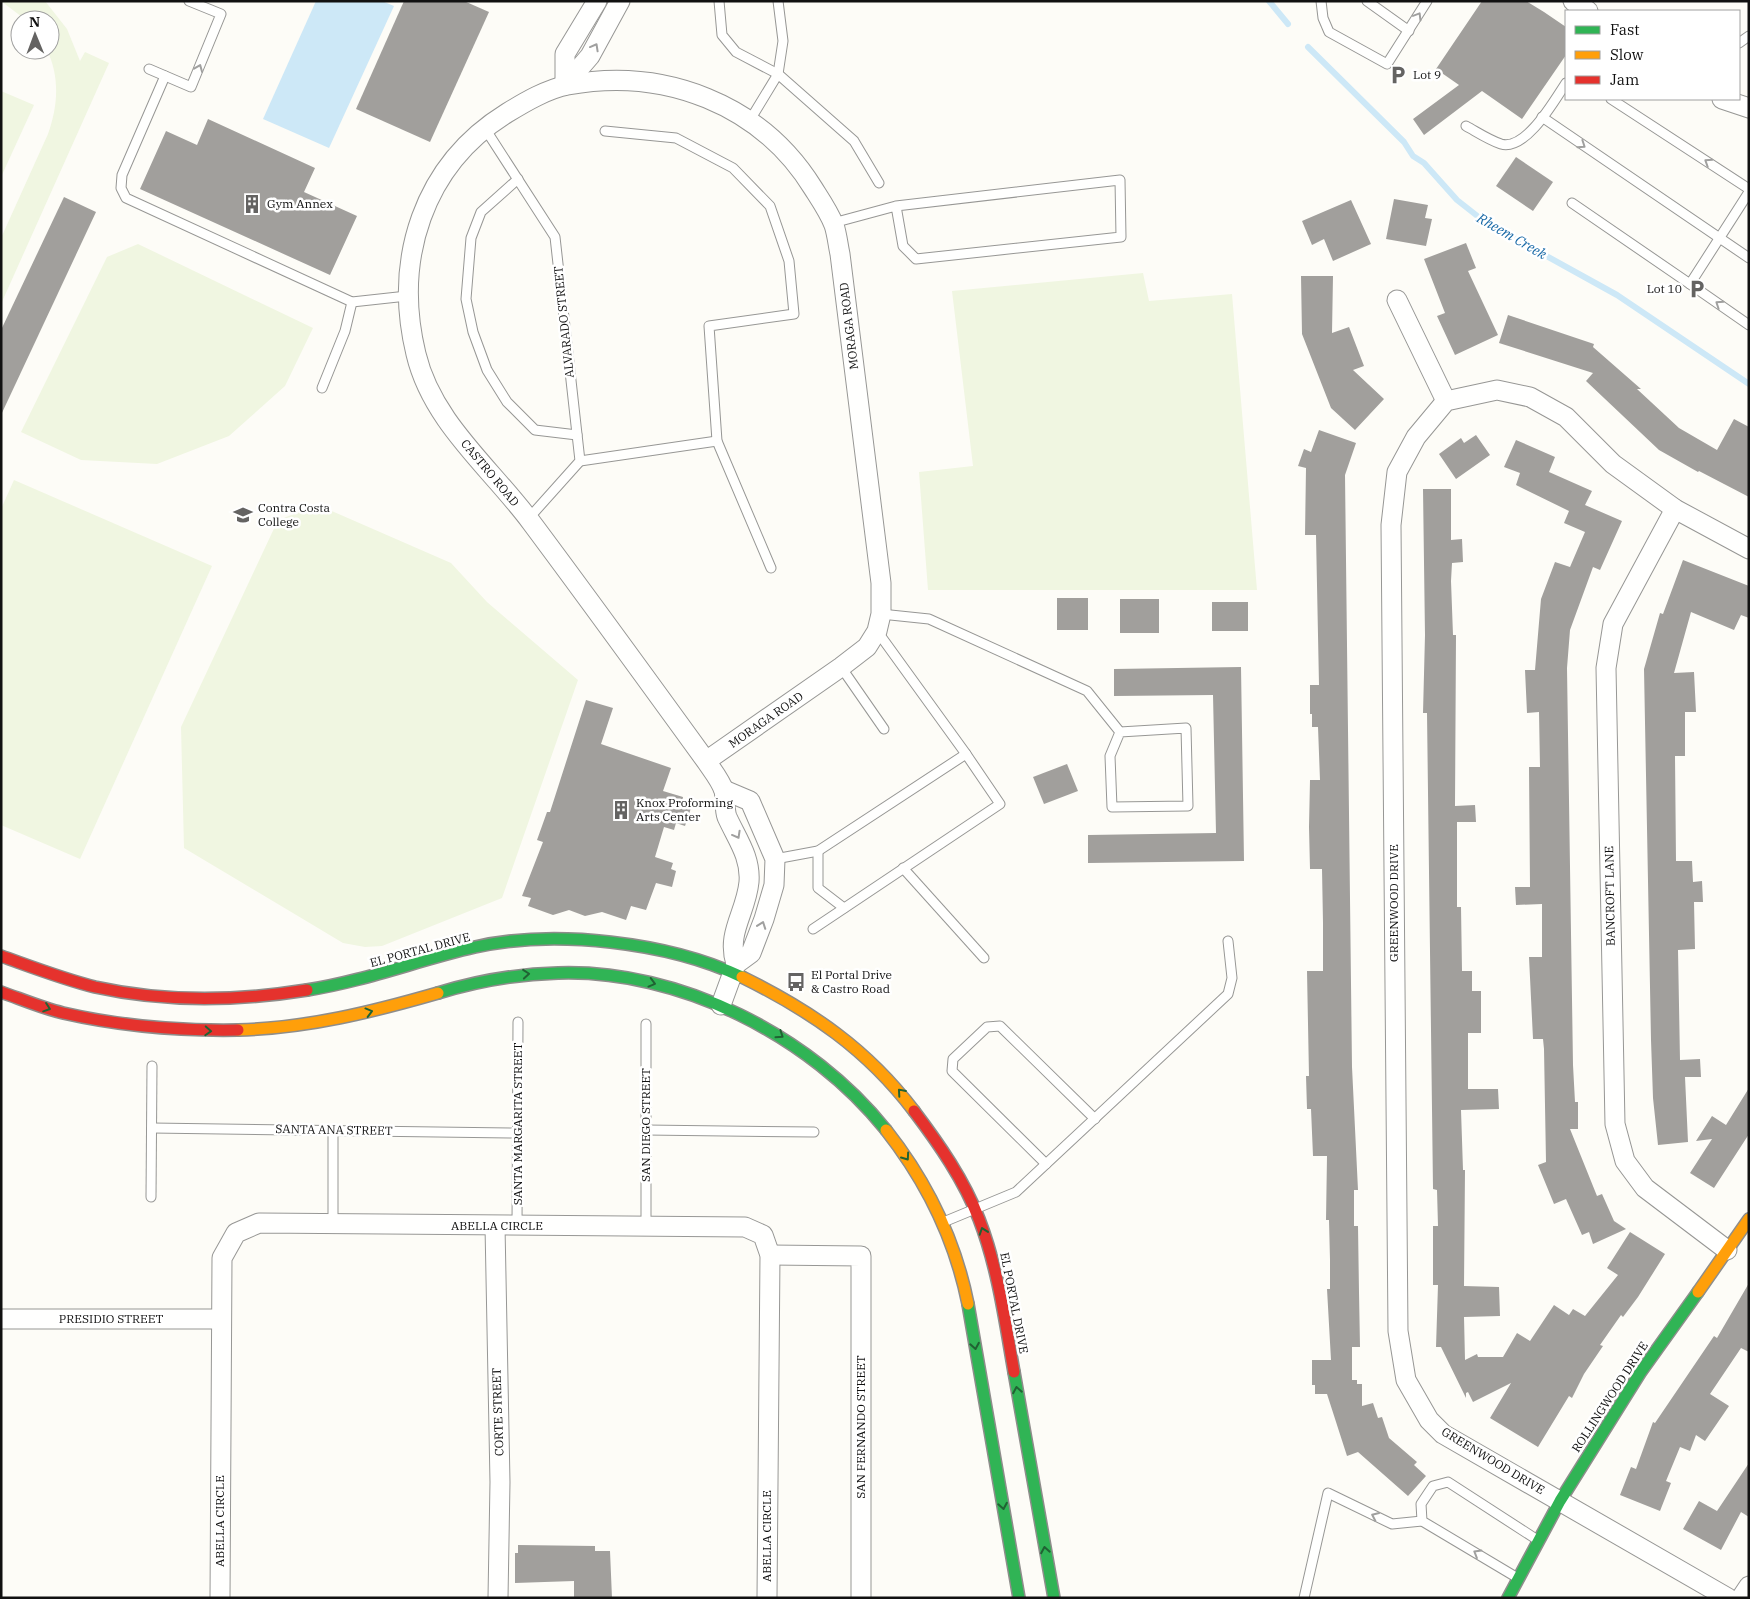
<svg xmlns="http://www.w3.org/2000/svg" width="1750" height="1599" font-family="'IBM Plex Serif',serif">
<rect width="100%" height="100%" fill="#fdfcf7"/>
<g fill="#f0f6e1">
<path d="M1,1H45L67,29L80,61L85,52L109,63L1,304V238L48,134C58,106 60,77 47,50H50V20H26Z"/>
<path d="M1,91L34,105L1,177Z"/>
<path d="M138,244L313,328L285,386L229,436L157,464L81,460L21,432L107,257Z"/>
<path d="M1143,273L1149,301L1232,294L1257,590H928L919,472L973,466L952,291Z"/>
<path d="M14,480L212,566L80,859L1,825V509Z"/>
<path d="M318,505L451,563L487,602L578,680L502,898L382,946L365,947L343,943L184,848L181,727L278,520Z"/>
</g>
<path fill="#cde8f7" d="M316,1H382L394,6L329,148L263,119Z"/>
<g fill="none" stroke-linecap="round" stroke-linejoin="round">
<g stroke="#cde8f7" stroke-width="6">
<path d="M1269,1L1288,24"/>
<path d="M1308,47L1404,142L1413,156L1424,163L1457,200L1485,222L1617,295L1749,384"/>
</g>
</g>
<g fill="#a19f9c">
<path d="M404,1H464L489,12L430,142L356,109Z"/>
<path d="M1482,1H1526L1544,12L1566,27V55L1522,119L1482,91L1424,135L1413,119L1459,85L1436,69Z"/>
<path d="M208,119L315,168L304,192L357,216L330,275L140,189L166,131L197,145Z"/>
<path d="M1516,157L1553,182L1533,211L1496,186Z"/>
<path d="M64,197L96,212L1,415V330Z"/>
<path d="M1394,199L1428,205L1425,218L1432,219L1426,246L1386,239Z"/>
<path d="M1351,200L1371,244L1333,261L1324,239L1312,245L1302,221Z"/>
<path d="M1466,243L1476,268L1468,271L1498,335L1455,355L1437,316L1445,313L1424,259Z"/>
<path d="M1301,276H1333L1332,333L1349,327L1364,366L1353,370L1384,399L1355,430L1331,408L1302,334Z"/>
<path d="M1508,315L1594,344L1593,347L1641,389H1637L1679,428L1717,450L1734,419L1749,427V497L1699,471L1698,472L1659,450L1586,381L1593,373L1499,343Z"/>
<path d="M1319,430L1356,443L1345,475L1352,1067L1358,1190H1354V1226H1358L1359,1292L1360,1347H1352V1380H1357V1384H1362V1406L1373,1403L1378,1418L1382,1417L1389,1438L1417,1462L1414,1465L1426,1476L1408,1496L1358,1452L1347,1456L1327,1394H1315V1385H1312V1360H1331L1327,1289H1330V1260L1329,1220H1326L1327,1156H1313L1311,1109H1307L1306,1076H1309L1307,971H1323V923L1322,869H1310L1309,827L1310,780H1320L1318,727H1312V714H1310V685H1319L1316,535H1305L1306,468L1298,466L1304,449L1311,452Z"/>
<path d="M1476,435L1490,455L1456,479L1439,454L1461,438L1464,443Z"/>
<path d="M1516,440L1555,457L1549,472L1592,491L1585,505L1622,521L1600,570L1593,567L1570,630L1567,668L1573,1065L1575,1102H1578V1129H1570L1597,1196L1602,1194L1614,1221L1626,1229L1593,1244L1589,1232L1582,1235L1566,1199L1554,1204L1538,1165L1546,1162L1544,1049L1543,1039H1533L1529,957H1542V904L1516,905L1515,887H1530L1529,767H1540L1539,712L1527,713L1525,670H1535L1541,599L1555,562L1570,567L1585,532L1564,523L1569,511L1516,485L1520,473L1504,467Z"/>
<path d="M1423,489H1451V540L1462,539L1463,562L1452,563L1451,581L1453,635H1456L1455,806L1475,805L1476,822H1457V907H1461L1462,971H1472V991H1481V1033H1468V1089H1498L1499,1109L1461,1110L1463,1170H1465L1464,1286L1499,1287L1500,1316L1464,1317L1465,1360L1477,1354L1478,1357H1503L1517,1333L1530,1341L1554,1305L1569,1315L1573,1309L1585,1316L1618,1275L1607,1268L1630,1232L1665,1254L1638,1297L1623,1317L1621,1315L1600,1345L1603,1346L1584,1374L1572,1398L1569,1396L1538,1447L1490,1418L1511,1383L1473,1402L1468,1392L1466,1393V1398L1441,1347H1436L1438,1285H1433V1226H1438L1437,1190L1433,1189L1432,1109L1427,713H1423L1425,635Z"/>
<path d="M1683,560L1749,586V618L1741,615L1734,630L1691,612L1674,673L1694,672L1696,712H1685V756H1675L1676,861H1692L1693,882L1702,881L1703,902H1694L1695,949L1678,950L1680,1060L1700,1059L1701,1077H1685L1688,1142L1658,1145L1653,1098L1651,1040L1644,669L1660,613L1663,614Z"/>
<rect x="1057" y="598" width="31" height="32"/>
<rect x="1120" y="599" width="39" height="34"/>
<rect x="1212" y="602" width="36" height="29"/>
<path d="M1241,667L1244,861L1088,863V835L1216,833L1213,695L1114,696V669Z"/>
<path d="M586,700L613,708L601,744L671,768L663,791L683,797L682,804L691,808L685,826L676,823L674,830L664,827L655,857L673,863L671,869L676,871L672,887L656,883L646,910L631,906L626,920L602,912L585,916L569,910L553,915L528,906L531,898L522,896L543,842L537,840L547,812H550Z"/>
<path d="M1067,764L1078,791L1044,804L1033,777Z"/>
<path d="M1749,1088V1134L1714,1188L1690,1173L1712,1139L1696,1141L1712,1116L1726,1125Z"/>
<path d="M1749,1283V1352L1741,1348L1710,1394L1729,1406L1705,1441L1696,1435L1690,1451L1680,1447L1666,1481L1671,1483L1660,1511L1620,1495L1631,1467L1636,1469L1653,1422L1655,1423L1714,1336L1717,1338Z"/>
<path d="M1749,1463V1517L1741,1512L1721,1550L1683,1529L1699,1501L1717,1511Z"/>
<path d="M518,1545L595,1546V1551H610L612,1598H574V1581L515,1583V1553H518Z"/>
</g>
<g fill="none" stroke-linecap="round" stroke-linejoin="round">
<g stroke="#979795" stroke-width="11">
<g id="lane">
<path d="M719,1L722,35L736,52L778,74L854,141L879,183"/>
<path d="M1321,1L1323,18L1329,32L1387,64L1427,1"/>
<path d="M1367,1L1409,31"/>
<path d="M1739,43L1749,36"/>
<path d="M149,69L191,87L221,14L189,1"/>
<path d="M165,76L122,175L121,188L126,198L352,302L407,296"/>
<path d="M1611,99L1749,189"/>
<path d="M1542,117L1749,258"/>
<path d="M750,120L778,74L783,41L778,1"/>
<path d="M1466,126C1477,132 1489,140 1501,144C1526,151 1554,101 1566,83"/>
<path d="M484,127L555,237L580,461L529,518"/>
<path d="M605,131L676,138L733,168L770,206L789,261L794,314L709,326L717,441L771,568"/>
<path d="M518,179L481,212L471,238L466,299L473,332L487,370L507,402L535,430L577,435"/>
<path d="M1572,203L1690,284L1749,192"/>
<path d="M833,223L896,206L1120,180L1121,237L916,259L903,246L896,206"/>
<path d="M1690,284L1749,325"/>
<path d="M322,388L345,331L352,302"/>
<path d="M580,461L717,441"/>
<path d="M881,614L929,619L1087,691L1120,732L1186,728L1188,806L1112,807L1110,756L1120,732"/>
<path d="M877,631L966,754"/>
<path d="M841,667L884,729"/>
<path d="M818,851V888L844,908"/>
<path d="M775,859L818,851L966,754L1000,804L813,929"/>
<path d="M903,868L984,958"/>
<path d="M152,1128L516,1133"/>
<path d="M333,1130V1224"/>
<path d="M646,1130L814,1132"/>
<path d="M1046,1164L952,1071L953,1059L987,1027L1000,1026L1095,1119"/>
<path d="M151,1197L152,1066"/>
<path d="M946,1221L1016,1192L1228,994L1232,978L1228,941"/>
<path d="M517,1226L518,1022"/>
<path d="M646,1227V1024"/>
<path d="M1516,1577L1422,1521L1421,1504L1433,1486L1448,1482L1536,1539"/>
<path d="M1304,1598L1328,1493L1392,1524L1422,1521"/>
</g>
</g>
<g stroke="#979795" stroke-width="21">
<g id="street">
<path d="M1573,1L1588,11"/>
<path d="M565,85L590,56L620,1"/>
<path d="M565,85V54L597,1"/>
<path d="M1722,99L1749,108"/>
<path d="M1397,300L1446,401"/>
<path d="M1675,509L1613,624L1606,668L1615,1124L1625,1161L1645,1188L1727,1250"/>
<path d="M706,761L841,667L867,647L877,631L881,614V583L840,254C838,245 837,234 834,225C829,212 820,199 813,188C761,104 664,67 568,85C547,89 525,102 507,113C423,165 393,259 416,354C432,422 491,468 531,522C590,601 648,681 706,761C712,770 721,781 724,791C726,799 724,809 727,817C737,839 751,857 749,882C746,913 726,933 736,964"/>
<path d="M721,1005L736,964L751,953L764,919L774,885L775,859L750,801L724,790"/>
<path d="M495,1226L500,1482L498,1598"/>
<path d="M770,1255L861,1256V1598"/>
<path d="M1,1319H221"/>
<path d="M220,1598L222,1258L236,1233L259,1223L745,1227L763,1235L770,1255L767,1598"/>
<path d="M1728,1598L1443,1434L1429,1420L1406,1380L1398,1331L1391,525L1397,472L1416,437L1446,401L1497,390L1530,397L1566,417L1613,464L1675,509L1749,549"/>
<path d="M1741,1598L1749,1586"/>
</g>
</g>
<g stroke="#8e8d8b" stroke-width="14">
<g id="fast">
<path d="M307,990C365,981 418,960 475,947C555,929 668,942 742,977"/>
<path d="M438,993C477,981 518,974 558,973C680,969 811,1036 886,1130"/>
<path d="M968,1304L1019,1598"/>
<path d="M1014,1372L1054,1598"/>
<path d="M1508,1598L1560,1501L1640,1373L1698,1292"/>
</g>
</g>
<g stroke="#8e8d8b" stroke-width="14">
<g id="slow">
<path d="M742,977C811,1011 867,1049 914,1111"/>
<path d="M238,1030C308,1028 372,1012 438,993"/>
<path d="M886,1130C927,1182 955,1239 968,1304"/>
<path d="M1698,1292L1749,1219"/>
</g>
</g>
<g stroke="#8e8d8b" stroke-width="14">
<g id="jam">
<path d="M1,956C32,967 63,979 95,987C163,1002 238,1001 307,990"/>
<path d="M1,992C21,999 42,1008 63,1013C120,1026 180,1031 238,1030"/>
<path d="M914,1111C939,1144 964,1180 979,1219C998,1268 1005,1321 1014,1372"/>
</g>
</g>
<use href="#lane" stroke="#fffffe" stroke-width="9"/>
<use href="#street" stroke="#fffffe" stroke-width="19"/>
<use href="#fast" stroke="#30b455" stroke-width="11"/>
<use href="#slow" stroke="#ff9f0a" stroke-width="11"/>
<use href="#jam" stroke="#e5322d" stroke-width="11"/>
</g>
<defs><path id="oneway-chevron" d="M-2-3.5L2.5 0L-2 3.5" fill="none" stroke-width="1.6" stroke-linecap="round" stroke-linejoin="round" transform="scale(1.25)"/></defs>
<g stroke="#a0a09f">
<use href="#oneway-chevron" transform="translate(1418 16) rotate(-59)"/>
<use href="#oneway-chevron" transform="translate(595 47) rotate(-61)"/>
<use href="#oneway-chevron" transform="translate(199 68) rotate(-68)"/>
<use href="#oneway-chevron" transform="translate(1582 145) rotate(34)"/>
<use href="#oneway-chevron" transform="translate(1708 162) rotate(-147)"/>
<use href="#oneway-chevron" transform="translate(1719 304) rotate(-146)"/>
<use href="#oneway-chevron" transform="translate(737 835) rotate(61)"/>
<use href="#oneway-chevron" transform="translate(762 925) rotate(-70)"/>
<use href="#oneway-chevron" transform="translate(1375 1516) rotate(-155)"/>
<use href="#oneway-chevron" transform="translate(1477 1553) rotate(-149)"/>
</g>
<g stroke="#206233">
<use href="#oneway-chevron" transform="translate(526 974) rotate(-5)"/>
<use href="#oneway-chevron" transform="translate(652 983) rotate(15)"/>
<use href="#oneway-chevron" transform="translate(47 1008) rotate(19)"/>
<use href="#oneway-chevron" transform="translate(369 1012) rotate(-15)"/>
<use href="#oneway-chevron" transform="translate(208 1031) rotate(3)"/>
<use href="#oneway-chevron" transform="translate(780 1035) rotate(34)"/>
<use href="#oneway-chevron" transform="translate(901 1092) rotate(-131)"/>
<use href="#oneway-chevron" transform="translate(906 1157) rotate(55)"/>
<use href="#oneway-chevron" transform="translate(983 1231) rotate(-109)"/>
<use href="#oneway-chevron" transform="translate(975 1346) rotate(80)"/>
<use href="#oneway-chevron" transform="translate(1017 1390) rotate(-100)"/>
<use href="#oneway-chevron" transform="translate(1003 1506) rotate(80)"/>
<use href="#oneway-chevron" transform="translate(1045 1550) rotate(-100)"/>
</g>
<defs>
<g id="parking-bare" transform="scale(1.5)"><path d="M-3.5-5.5H1a3.5 3.5 0 0 1 0 7H-1V5.5H-3.5ZM-1-3.4V-.6H.8a1.4 1.4 0 0 0 0-2.8Z" fill="#646362" stroke="#fff" stroke-width="2.5" paint-order="stroke"/></g>
<g id="building-bare" transform="scale(1.5)"><path d="M-4-6H4V6H1V3H-1V6H-4ZM-2.5-4.3h1.7v1.8h-1.7ZM.8-4.3h1.7v1.8H.8ZM-2.5-1h1.7V.8h-1.7ZM.8-1h1.7V.8H.8Z" fill="#646362" stroke="#fff" stroke-width="2.5" paint-order="stroke"/></g>
<g id="university-bare" transform="scale(1.5)"><path d="M0-5L7-2L0 1L-7-2ZM-4 1L0 2.5L4 1V4Q0 6-4 4Z" fill="#646362" stroke="#fff" stroke-width="2.5" paint-order="stroke"/></g>
<g id="bus-bare" transform="scale(1.5)"><path d="M-5-6H5V4H4V6H2V4H-2V6H-4V4H-5ZM-3.5-4V0h7V-4ZM-3.5 1.2v1.5H-2V1.2ZM2 1.2v1.5H3.5V1.2Z" fill="#646362" stroke="#fff" stroke-width="2.5" paint-order="stroke"/></g>
</defs>
<g fill-rule="evenodd">
<use href="#parking-bare" x="1398" y="75"/>
<use href="#building-bare" x="252" y="204"/>
<use href="#parking-bare" x="1697" y="289"/>
<use href="#university-bare" x="243" y="515"/>
<use href="#building-bare" x="621" y="810"/>
<use href="#bus-bare" x="796" y="982"/>
</g>
<g text-anchor="middle" stroke-width="5" stroke-linejoin="round" paint-order="stroke">
<g font-size="12" fill="#111" stroke="#fff" text-anchor="start">
<text x="1413" y="79">Lot 9</text>
<text x="267" y="208">Gym Annex</text>
<text x="1682" y="293" text-anchor="end">Lot 10</text>
<text x="258" y="512">Contra Costa<tspan x="258" dy="14">College</tspan></text>
<text x="636" y="807">Knox Proforming<tspan x="636" dy="14">Arts Center</tspan></text>
<text x="811" y="979">El Portal Drive<tspan x="811" dy="14">&amp; Castro Road</tspan></text>
</g>
<g font-size="12" fill="#111" stroke="#fff">
<text transform="translate(564 322) rotate(-96)" y="4">ALVARADO STREET</text>
<text transform="translate(849 326) rotate(-97)" y="4">MORAGA ROAD</text>
<text transform="translate(490 473) rotate(50)" y="4">CASTRO ROAD</text>
<text transform="translate(766 720) rotate(-35)" y="4">MORAGA ROAD</text>
<text transform="translate(1610 896) rotate(-91)" y="4">BANCROFT LANE</text>
<text transform="translate(1394 903) rotate(-90)" y="4">GREENWOOD DRIVE</text>
<text transform="translate(420 950) rotate(-15)" y="4">EL PORTAL DRIVE</text>
<text transform="translate(518 1124) rotate(-90)" y="4">SANTA MARGARITA STREET</text>
<text transform="translate(646 1125) rotate(-90)" y="4">SAN DIEGO STREET</text>
<text transform="translate(334 1130) rotate(1)" y="4">SANTA ANA STREET</text>
<text x="497" y="1230">ABELLA CIRCLE</text>
<text transform="translate(1014 1303) rotate(79)" y="4">EL PORTAL DRIVE</text>
<text x="111" y="1323">PRESIDIO STREET</text>
<text transform="translate(1610 1397) rotate(-57)" y="4">ROLLINGWOOD DRIVE</text>
<text transform="translate(498 1412) rotate(-92)" y="4">CORTE STREET</text>
<text transform="translate(861 1427) rotate(-90)" y="4">SAN FERNANDO STREET</text>
<text transform="translate(1493 1461) rotate(31)" y="4">GREENWOOD DRIVE</text>
<text transform="translate(220 1521) rotate(-90)" y="4">ABELLA CIRCLE</text>
<text transform="translate(767 1536) rotate(-90)" y="4">ABELLA CIRCLE</text>
</g>
<g font-size="14" font-style="italic" fill="#1768a6" stroke="#fff">
<text transform="translate(1512 236) rotate(30)" y="5">Rheem Creek</text>
</g>
</g>
<rect width="1750" height="1599" fill="none" stroke="#111111" stroke-width="5"/>
<rect x="1565" y="10" width="175" height="90" fill="#ffffff" stroke="#a0a0a0"/>
<rect x="1575" y="26" width="25" height="8" fill="#30b455" stroke="#a0a0a0"/>
<text x="1610" y="35" font-size="15" fill="#111111">Fast</text>
<rect x="1575" y="51" width="25" height="8" fill="#ff9f0a" stroke="#a0a0a0"/>
<text x="1610" y="60" font-size="15" fill="#111111">Slow</text>
<rect x="1575" y="76" width="25" height="8" fill="#e5322d" stroke="#a0a0a0"/>
<text x="1610" y="85" font-size="15" fill="#111111">Jam</text>
<g transform="translate(35 35) rotate(359)"><circle r="24" fill="#ffffff" stroke="#a0a0a0"/>
<path d="M0-4L9 19L0 12L-9 19Z" fill="#646362"/>
<text y="-8" font-size="14" font-weight="bold" text-anchor="middle" fill="#111111">N</text>
</g>
</svg>
